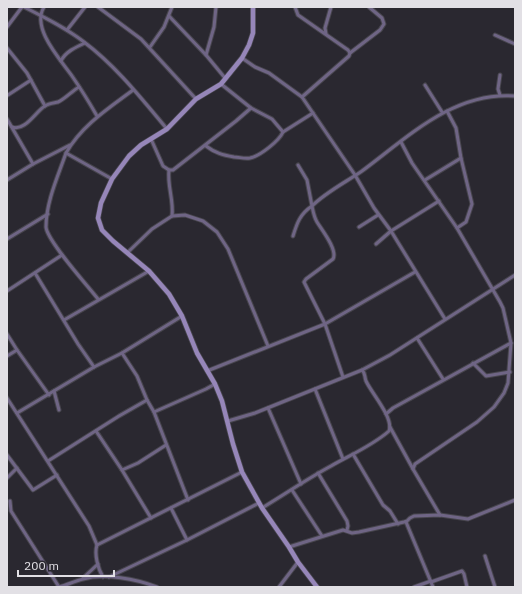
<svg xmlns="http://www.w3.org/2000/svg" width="522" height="594" font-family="'IBM Plex Sans',sans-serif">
<rect width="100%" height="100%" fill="#2a2830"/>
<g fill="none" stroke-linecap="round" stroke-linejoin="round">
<g stroke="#47454d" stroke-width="5">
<g id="street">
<path d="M24,7C44,17 66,28 84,42C116,66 141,98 167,129"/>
<path d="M44,7C31,28 60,59 72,76C81,89 89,102 97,116"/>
<path d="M98,7L141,39L196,99"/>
<path d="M295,7L298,15L348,50L350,53L349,56L302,97"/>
<path d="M169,16L206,55L225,78"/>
<path d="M7,27L22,7"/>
<path d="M67,30L85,7"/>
<path d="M326,34L325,28L331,7"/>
<path d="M495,35L515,44"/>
<path d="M150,47L164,27L172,7"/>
<path d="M7,48L27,73L45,106"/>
<path d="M350,53L380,30L384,24L382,18L369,7"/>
<path d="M206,55L214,27L216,7"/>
<path d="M242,58L255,67L269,73L302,97L355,175L374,208L391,231L445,319"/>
<path d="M61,61C65,52 76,47 85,43"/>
<path d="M500,75L498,89L500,95"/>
<path d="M221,84L251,108L272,119L283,132L313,113"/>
<path d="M425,85L442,112"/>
<path d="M8,95L31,80"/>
<path d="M447,111L456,128L461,158L472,204L466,222L457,228"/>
<path d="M7,119L33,164"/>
<path d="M12,127C25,132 36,111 45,106C49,103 54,103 58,102C65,99 72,91 79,87"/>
<path d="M151,139L163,166L169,170H173L236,121L251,108"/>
<path d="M401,142L412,163L457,228L500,302L503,308L511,343L508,383L504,393L494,407L477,422L415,464L413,469L440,515"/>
<path d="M206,146C215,153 223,155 234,157C239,157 244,159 250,158C260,156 279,141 283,132"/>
<path d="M66,153L112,179"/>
<path d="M169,170C167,186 174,200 172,216"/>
<path d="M7,180L33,164L70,145"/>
<path d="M425,180L461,158"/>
<path d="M359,227L378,215"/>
<path d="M293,236C297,223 300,214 312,206L307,180L298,165"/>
<path d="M7,239L48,214"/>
<path d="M376,244L391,231L439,201"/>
<path d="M127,253L152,229L172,216L185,215L203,221L217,232L228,249L268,346"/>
<path d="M35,273L78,344L94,367"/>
<path d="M7,291L62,255"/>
<path d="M98,299C88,286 47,241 46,227C46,202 58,176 66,153C82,125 109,108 133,90"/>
<path d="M64,320L149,271"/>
<path d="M7,334L17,350L49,395"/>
<path d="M417,338L443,379"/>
<path d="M122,353L137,376L147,400L154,412L188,500"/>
<path d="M7,356L17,350"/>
<path d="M473,363L486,376L510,372"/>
<path d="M207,371L325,324L415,272"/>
<path d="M343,377L325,324L304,282L306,279L333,259C338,250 322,230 317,222C314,217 313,211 312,206C326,192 346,182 362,171C408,137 454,91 515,96"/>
<path d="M315,389L343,459"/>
<path d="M54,391L59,410"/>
<path d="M7,398L89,526L97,545C94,554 98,569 103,577"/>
<path d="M268,408L301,484"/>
<path d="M154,412L206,389L215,384"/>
<path d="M17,413L94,367L122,353L182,316"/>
<path d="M386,414L393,408L511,343"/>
<path d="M228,421L255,413L362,370L390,355L515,275"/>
<path d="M390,427L413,469"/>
<path d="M96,431L122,470L151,518"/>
<path d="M353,454L383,505L390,511L398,524"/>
<path d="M7,455L33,490L57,475"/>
<path d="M48,461L119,416L147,400"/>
<path d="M122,470L138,463L166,445"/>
<path d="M318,473L347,521L348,526L347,530"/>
<path d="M7,478L17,468"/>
<path d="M292,490L322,536"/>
<path d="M10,501L11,511L59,587"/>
<path d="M171,508L187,540"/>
<path d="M262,508C285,494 307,479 331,466C350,455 372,446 389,431C394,418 372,394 366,381C364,376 366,374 362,370"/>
<path d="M406,522L433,587"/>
<path d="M97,545L242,472"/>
<path d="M289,547L343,530L352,533L359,532L404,522L407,521L410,518L414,516L440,515L468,519L515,500"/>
<path d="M485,556L495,587"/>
<path d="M109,577L187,540L259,503"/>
<path d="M83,578L98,564"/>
<path d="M431,582L462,571L464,574L467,587"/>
<path d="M59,587C67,585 75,581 83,579C105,573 136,579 157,587"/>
<path d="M279,587L298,562"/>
<path d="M414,587L431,581"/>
</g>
</g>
<g stroke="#47454d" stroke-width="6">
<path id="secondary" d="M253,7V33L249,45L242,58L221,84L196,99L167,129L141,145L129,156L112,179L101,203L98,218L102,230L113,241L149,271L169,294L182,316L197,353L215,384L222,401L233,444L242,472L262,508L289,547L298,562L317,587"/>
</g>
<use href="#street" stroke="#6f6585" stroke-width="3"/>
<use href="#secondary" stroke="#9686b9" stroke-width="4.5"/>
</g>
<rect width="522" height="594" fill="none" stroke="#e2e0e5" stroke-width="16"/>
<path d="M18 570v6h96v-6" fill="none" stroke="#e2e0e5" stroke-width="2"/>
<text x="24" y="570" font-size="12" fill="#e2e0e5" stroke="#2a2830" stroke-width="3" paint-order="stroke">200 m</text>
</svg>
